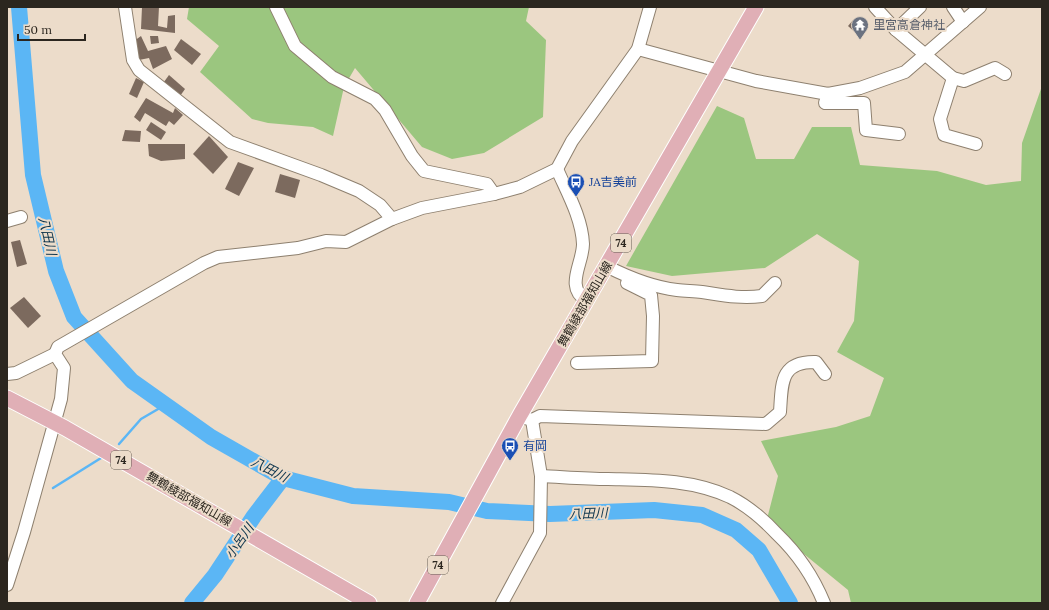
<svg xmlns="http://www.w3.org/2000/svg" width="1049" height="610" font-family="Lora,'Noto Sans JP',serif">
<rect width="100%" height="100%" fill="#ecdcca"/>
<g fill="#9bc67f">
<path d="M189,7H529L526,21L546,40L543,117L484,153L452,159L422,147L355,68L344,87L333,136L313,127L268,123L252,119L200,72L219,46L187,19Z"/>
<path d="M1042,86V603H851L848,590L766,523L778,476L761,441L836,427L870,416L884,378L837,352L854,321L859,261L817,234L765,268L672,276L626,266L717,106L744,118L756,159H794L812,127H851L860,165L937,171L986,185L1021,181L1022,143Z"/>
</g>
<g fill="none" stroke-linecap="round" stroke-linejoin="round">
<g stroke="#5bb6f5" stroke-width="2.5">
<path d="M119,444L141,419L165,405"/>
<path d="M53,488L101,458"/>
</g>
<g stroke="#5bb6f5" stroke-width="16">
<path d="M19,7L33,175L56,271L74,317L132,381L211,437L283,478L353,496L449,502L487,511L550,514L654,510L702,515L736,530L759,550L790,603"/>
<path d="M192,603L215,575L254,516L283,478"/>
</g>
</g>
<g fill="#7c6a5e">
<path d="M142,7H159L158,26L167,28L168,16L175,15V33L141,29Z"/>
<path d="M854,19L863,28L857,34L848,26Z"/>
<path d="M141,36L148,51L166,46L172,59L153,69L149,58L139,60L134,41Z"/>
<path d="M150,36H158L159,43L151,44Z"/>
<path d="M181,39L201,54L192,65L174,50Z"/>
<path d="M169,75L185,89L178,99L161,86Z"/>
<path d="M136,78L144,82L137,98L129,94Z"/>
<path d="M146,98L173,113L175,108L183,115L174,125L169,121L166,126L145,113L140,122L134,117Z"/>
<path d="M151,122L166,132L161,140L146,130Z"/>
<path d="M125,130L141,131L140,142L122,141Z"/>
<path d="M209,136L228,157L213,174L193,154Z"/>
<path d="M148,144H185V159L161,161L149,156Z"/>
<path d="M238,162L254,168L239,196L225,189Z"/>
<path d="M280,174L300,180L295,198L275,192Z"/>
<path d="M20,240L27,264L17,267L11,242Z"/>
<path d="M24,297L41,316L28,328L10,308Z"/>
</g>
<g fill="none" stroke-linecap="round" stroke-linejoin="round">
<g stroke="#8e806f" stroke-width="14">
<g id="minor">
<path d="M125,7L133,60L139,70L230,142L321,175L359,191L380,205L392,219"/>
<path d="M276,7L295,46L332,77L375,99L385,110L412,156L424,171L487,184L494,194"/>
<path d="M875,7L896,30L953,78L964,81L995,68L1005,74"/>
<path d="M953,7L963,22"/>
<path d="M896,30L920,7"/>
<path d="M638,49L756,81L828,94L860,88L905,72L980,7"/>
<path d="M953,78L940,119L944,135L976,144"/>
<path d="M828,94L825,103H864L866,130L899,134"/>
<path d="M557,169C567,192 582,218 583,244C583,264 564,287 587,301"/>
<path d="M7,221L21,217"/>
<path d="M608,267C630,278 652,287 677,290C685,291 693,291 702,292C722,295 741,299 762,296L775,283"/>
<path d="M577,363L652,361L653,316L651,295L627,283"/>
<path d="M7,374L16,373L55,354"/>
<path d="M532,420L540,416L766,424L780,412C782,383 780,361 816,362L825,374"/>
<path d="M541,476C563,477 586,479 608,479C649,480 691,479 730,497C748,506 763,519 777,534C798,554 813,576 824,603"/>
<path d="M7,585L24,532L61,399L64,368L55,354L58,347L204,263L218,257L298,248L326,241L346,242L392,219L422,208L494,194L520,187L557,169L572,141L638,49L650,7"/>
<path d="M502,603L540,533L541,476L532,420L525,418"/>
</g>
</g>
<g stroke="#fff" stroke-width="17">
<g id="major">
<path d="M7,398L65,428L369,603"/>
<path d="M417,603L520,415L756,7"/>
</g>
</g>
<use href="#minor" stroke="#fff" stroke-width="12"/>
<use href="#major" stroke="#e0afb6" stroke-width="15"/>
</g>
<defs>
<g id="temple-pin" transform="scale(0.9)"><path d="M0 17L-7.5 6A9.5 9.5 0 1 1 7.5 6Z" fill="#6b7280" stroke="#ecdcca"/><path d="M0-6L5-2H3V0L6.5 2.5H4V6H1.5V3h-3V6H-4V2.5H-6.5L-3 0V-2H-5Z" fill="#fff"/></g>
<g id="bus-pin" transform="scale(0.9)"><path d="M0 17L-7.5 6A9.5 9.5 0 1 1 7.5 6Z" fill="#1a4fb4" stroke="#ecdcca"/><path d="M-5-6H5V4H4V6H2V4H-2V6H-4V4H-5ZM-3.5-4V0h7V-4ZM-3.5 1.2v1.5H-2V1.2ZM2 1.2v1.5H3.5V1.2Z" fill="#fff"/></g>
</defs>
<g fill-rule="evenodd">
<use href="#temple-pin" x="860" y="25"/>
<use href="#bus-pin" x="576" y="182"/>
<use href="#bus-pin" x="510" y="446"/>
</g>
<g text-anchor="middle" stroke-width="4" stroke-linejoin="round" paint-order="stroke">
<g fill="#ecdcca" stroke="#655d52" stroke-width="1">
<rect x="611" y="234" width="20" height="18" rx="3"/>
<rect x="111" y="451" width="20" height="18" rx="3"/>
<rect x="428" y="556" width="20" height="18" rx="3"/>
</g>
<g font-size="11" font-weight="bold" fill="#2b261f">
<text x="621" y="247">74</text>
<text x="121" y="464">74</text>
<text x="438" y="569">74</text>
</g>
<g font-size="12" fill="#5b616d" stroke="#ecdcca" text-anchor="start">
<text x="873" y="29">里宮高倉神社</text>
</g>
<g font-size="12" fill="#164399" stroke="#ecdcca" text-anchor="start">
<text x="589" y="186">JA吉美前</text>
<text x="523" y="450">有岡</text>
</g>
<g font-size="12" fill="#2b261f" stroke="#ecdcca">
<text transform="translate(585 304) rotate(-60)" y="4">舞鶴綾部福知山線</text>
<text transform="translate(189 499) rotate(30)" y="4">舞鶴綾部福知山線</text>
</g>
<g font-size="13" font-style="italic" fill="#0c344d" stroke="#ecdcca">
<text transform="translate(48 236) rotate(77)" y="5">八田川</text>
<text transform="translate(270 469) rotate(27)" y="5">八田川</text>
<text transform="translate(588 513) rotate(-2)" y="5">八田川</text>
<text transform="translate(239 541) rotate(-55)" y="5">小呂川</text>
</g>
</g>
<rect width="1049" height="610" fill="none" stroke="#2b261f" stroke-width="16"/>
<path d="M18 34v6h67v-6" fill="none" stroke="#2b261f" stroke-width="2"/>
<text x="24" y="34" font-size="12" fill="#2b261f" stroke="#ecdcca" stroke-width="3" paint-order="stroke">50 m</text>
</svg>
